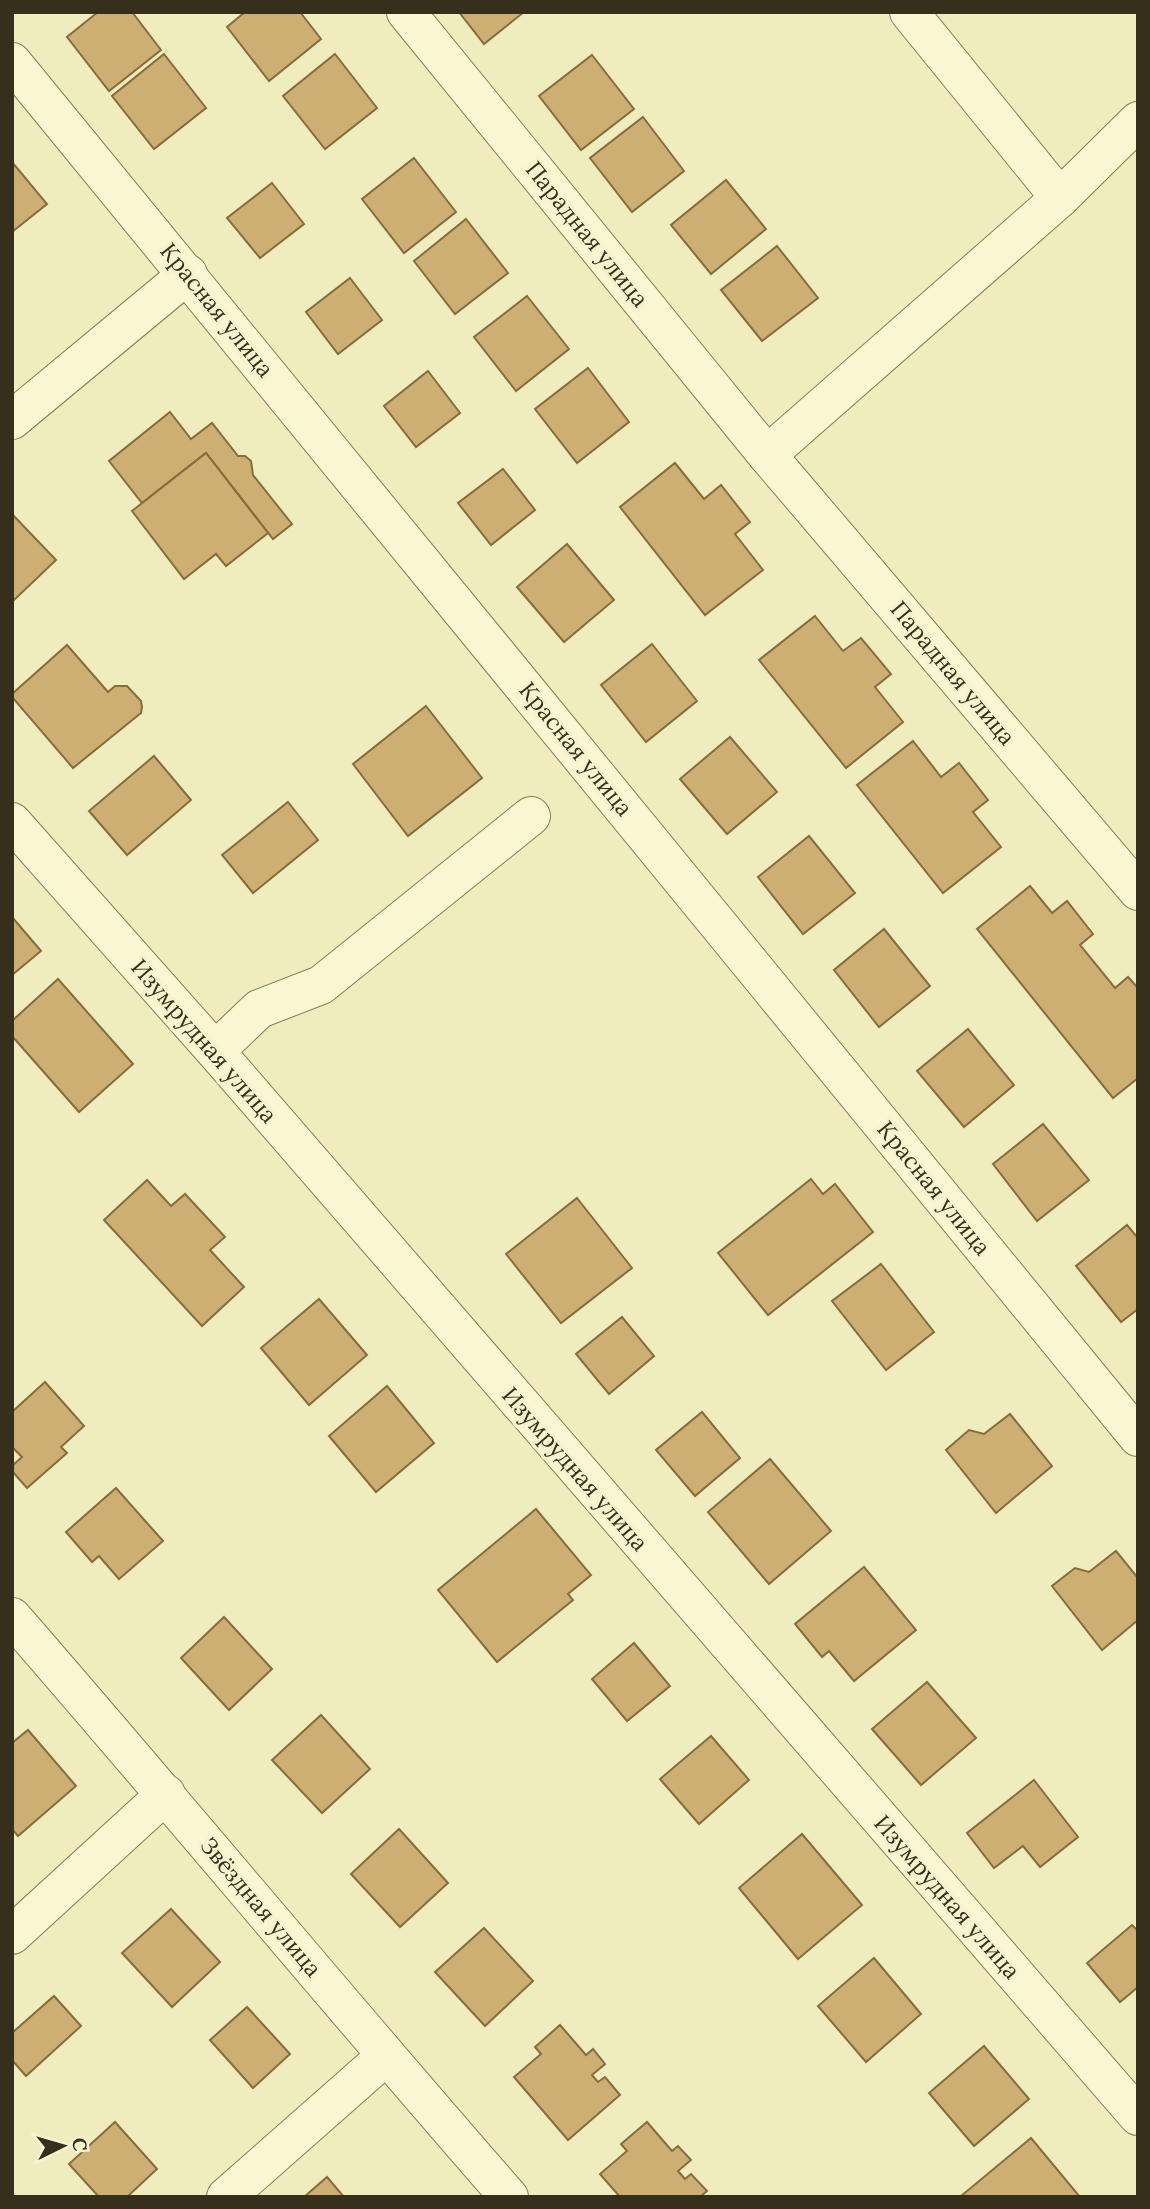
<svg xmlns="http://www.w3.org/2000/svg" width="1150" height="2209" font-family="Lora,serif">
<rect width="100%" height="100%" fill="#efecbe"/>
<g fill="#ceaf73" stroke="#876c3c" stroke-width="2">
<path d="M98,12H132L161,50L109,91L67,37Z"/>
<path d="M245,12H300L321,39L269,81L227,27Z"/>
<path d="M459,12H524L484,44Z"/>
<path d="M164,54L206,108L154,149L112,96Z"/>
<path d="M335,54L377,108L325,149L283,96Z"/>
<path d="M592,55L634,109L581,150L539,96Z"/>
<path d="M643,117L684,171L632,212L590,158Z"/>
<path d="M414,158L456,212L404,253L362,199Z"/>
<path d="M12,162L47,204L12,232Z"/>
<path d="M726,180L766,229L711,274L671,225Z"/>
<path d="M272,183L304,224L260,258L227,218Z"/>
<path d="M466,219L508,273L455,314L414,261Z"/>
<path d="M777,246L818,298L762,341L721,290Z"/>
<path d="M350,278L382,320L338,354L306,312Z"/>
<path d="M527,296L569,349L516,391L474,337Z"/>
<path d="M588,368L629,422L577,463L535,409Z"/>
<path d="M428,371L460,413L416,447L384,406Z"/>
<path d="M170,412L191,439L212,423L238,456H245L251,461L253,475L292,524L273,539L206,453L142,503L109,461Z"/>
<path d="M206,453L268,533L226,566L216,554L184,579L132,511Z"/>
<path d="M675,463L704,499L721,485L750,522L735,534L763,570L705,615L620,507Z"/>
<path d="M503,469L535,510L491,545L458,503Z"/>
<path d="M12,514L56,560L12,602Z"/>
<path d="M567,544L614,600L564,642L517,587Z"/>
<path d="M815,616L843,651L861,638L891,674L875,687L903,722L846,768L759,660Z"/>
<path d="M652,644L697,701L646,742L601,685Z"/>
<path d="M67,645L108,692L115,686H127L141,701L142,707L141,713L73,768L12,697V694Z"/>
<path d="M426,706L482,778L408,836L353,764Z"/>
<path d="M730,737L777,792L727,834L680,779Z"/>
<path d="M913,741L941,777L959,763L988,800L973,812L1001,847L943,893L857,785Z"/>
<path d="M154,756L191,800L127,855L89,811Z"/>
<path d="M288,802L318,840L253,893L222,855Z"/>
<path d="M809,836L855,893L803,934L758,877Z"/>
<path d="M1030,886L1052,913L1067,901L1093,934L1080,945L1115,988L1128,977L1138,988V1078L1113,1098L977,929Z"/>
<path d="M12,917L41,951L12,975Z"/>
<path d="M884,929L930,986L879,1027L834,970Z"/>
<path d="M58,979L133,1064L79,1112L12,1036V1021Z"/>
<path d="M968,1029L1014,1085L964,1127L917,1071Z"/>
<path d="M1043,1124L1089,1180L1037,1221L993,1164Z"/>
<path d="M811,1179L823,1194L835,1184L873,1232L768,1315L718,1253Z"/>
<path d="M147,1180L171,1206L185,1194L225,1237L210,1250L244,1287L202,1326L104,1220Z"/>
<path d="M577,1198L632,1268L561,1323L506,1254Z"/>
<path d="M1127,1225L1138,1238V1309L1121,1322L1076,1266Z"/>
<path d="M881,1264L934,1332L886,1370L832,1301Z"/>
<path d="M319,1299L367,1355L309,1405L261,1348Z"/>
<path d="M622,1317L654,1356L609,1394L576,1354Z"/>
<path d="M45,1382L84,1426L61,1447L67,1453L27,1488L12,1471V1466L22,1457L12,1447V1412Z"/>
<path d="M387,1386L434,1443L376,1492L329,1436Z"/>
<path d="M702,1412L740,1458L695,1496L656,1450Z"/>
<path d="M1010,1414L1052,1466L996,1513L946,1450L969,1430L984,1434Z"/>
<path d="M770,1459L831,1531L769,1584L708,1512Z"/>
<path d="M116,1488L163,1541L119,1579L99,1556L92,1562L66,1532Z"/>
<path d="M536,1509L591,1575L568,1594L573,1600L497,1662L438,1590Z"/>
<path d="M1116,1551L1138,1578V1620L1102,1650L1052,1586L1075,1568L1089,1572Z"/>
<path d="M864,1567L916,1630L854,1681L829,1651L822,1657L795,1624Z"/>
<path d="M224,1617L272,1669L229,1710L181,1658Z"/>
<path d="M634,1643L670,1686L627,1721L592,1679Z"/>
<path d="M927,1682L976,1738L921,1785L872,1729Z"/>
<path d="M321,1715L370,1769L322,1813L272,1760Z"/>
<path d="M28,1730L76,1786L18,1836L12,1829V1743Z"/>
<path d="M711,1736L749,1780L699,1824L660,1779Z"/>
<path d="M1034,1780L1078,1837L1040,1867L1023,1846L994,1868L967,1833Z"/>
<path d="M399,1829L448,1883L400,1927L351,1874Z"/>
<path d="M802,1834L862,1905L798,1959L739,1888Z"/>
<path d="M171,1909L220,1962L172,2007L122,1953Z"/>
<path d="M1132,1925L1138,1931V1987L1120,2002L1087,1963Z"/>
<path d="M484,1928L533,1981L485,2026L435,1972Z"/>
<path d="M874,1958L921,2014L866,2062L818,2006Z"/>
<path d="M54,1996L81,2026L26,2076L12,2060V2033Z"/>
<path d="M247,2007L290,2054L253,2088L210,2040Z"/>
<path d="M560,2025L586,2055L593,2049L605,2064L592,2075L598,2082L605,2077L620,2095L568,2140L514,2077L541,2054L535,2047Z"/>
<path d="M984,2046L1029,2099L974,2146L929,2093Z"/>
<path d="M115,2122L157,2169L127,2197H99L69,2164Z"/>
<path d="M647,2122L672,2151L678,2146L691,2160L678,2171L685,2179L691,2174L707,2191L700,2197H620L600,2174L627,2151L621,2144Z"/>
<path d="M1031,2138L1080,2197H962L961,2196Z"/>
<path d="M327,2177L344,2197H304Z"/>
</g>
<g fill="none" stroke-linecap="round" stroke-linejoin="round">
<g stroke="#877c57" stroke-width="40">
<g id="minor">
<path d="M406,12L767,455L1138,891"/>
<path d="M909,12L1060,198"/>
<path d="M12,62L1138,1437"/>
<path d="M12,420L188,274"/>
<path d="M767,455L1060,198L1138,121"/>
<path d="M12,822L215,1051L1138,2116"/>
<path d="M215,1051L259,1009L321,985L531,816"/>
<path d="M12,1617C179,1809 341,2005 509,2197"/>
<path d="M12,1935L166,1794"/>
<path d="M226,2197L386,2056"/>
</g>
</g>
<use href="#minor" stroke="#f9f7d1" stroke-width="38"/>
</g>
<g text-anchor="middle" stroke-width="7" stroke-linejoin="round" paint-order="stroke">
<g font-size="23" fill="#362f1c" stroke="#f6f4ce">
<text transform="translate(587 234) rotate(51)" y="8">Парадная улица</text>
<text transform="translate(217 310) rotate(51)" y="8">Красная улица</text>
<text transform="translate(953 673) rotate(50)" y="8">Парадная улица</text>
<text transform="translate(576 749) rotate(51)" y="8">Красная улица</text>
<text transform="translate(204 1041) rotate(49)" y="8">Изумрудная улица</text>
<text transform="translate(934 1188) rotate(51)" y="8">Красная улица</text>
<text transform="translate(575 1469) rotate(49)" y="8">Изумрудная улица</text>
<text transform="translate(947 1897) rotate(49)" y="8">Изумрудная улица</text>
<text transform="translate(261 1907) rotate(50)" y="8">Звёздная улица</text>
</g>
</g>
<rect width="1150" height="2209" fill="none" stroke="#362f1c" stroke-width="28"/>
<g transform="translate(63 2146) rotate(85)" stroke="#f6f4ce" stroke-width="5" paint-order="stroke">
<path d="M0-5L12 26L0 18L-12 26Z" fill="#362f1c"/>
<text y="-10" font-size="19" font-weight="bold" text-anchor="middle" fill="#362f1c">С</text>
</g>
</svg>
